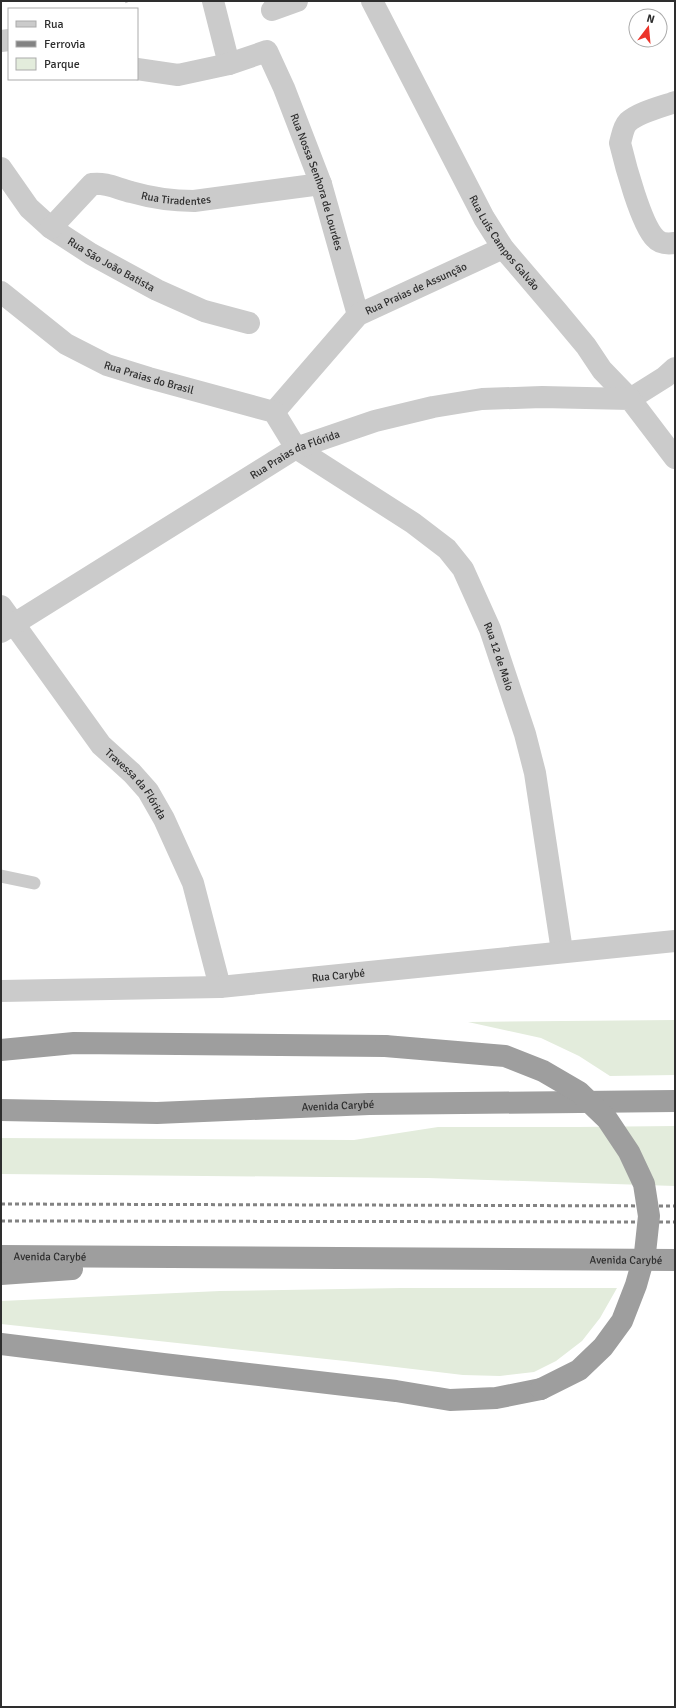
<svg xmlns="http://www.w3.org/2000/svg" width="676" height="1708" font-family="Signika,sans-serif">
<rect width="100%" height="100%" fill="#fff"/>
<g fill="#e3ecdc">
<path d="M675,1020V1075L610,1076L579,1056L541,1038L468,1022Z"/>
<path d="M675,1126V1186L428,1178L1,1174V1138L354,1140L438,1127H578Z"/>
<path d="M401,1288H617L600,1318L582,1341L556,1361L534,1372L500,1376L463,1375L345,1361L1,1324V1301L220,1291Z"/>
</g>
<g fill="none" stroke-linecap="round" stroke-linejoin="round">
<path stroke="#cbcbcb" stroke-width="2.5" stroke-dasharray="2 2" stroke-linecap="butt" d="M126,1L127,4"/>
<path stroke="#cbcbcb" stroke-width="13" d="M1,876L34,883"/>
<g stroke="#cbcbcb" stroke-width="22">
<path d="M213,1L229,64"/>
<path id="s1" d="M372,1L484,218L503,248L556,310L586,346L602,370L630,399L665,377L675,368"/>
<path d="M272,10L297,1"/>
<path d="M1,41L9,40"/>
<path id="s2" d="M137,69L178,75L229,64L267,51L284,88L321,184L358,315"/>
<path d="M675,102C661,107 639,112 628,122C623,127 622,136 620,143C625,164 641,224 655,238C660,244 668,244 675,243"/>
<path id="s3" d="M1,168L29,208L51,228L91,254L157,290L204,311L249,323"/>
<path id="s4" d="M51,228L92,184C106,182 118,189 131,192C152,198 172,201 194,201L321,184"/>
<path id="s5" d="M274,412L358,315L503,248"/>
<path id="s6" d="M296,448L413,523L447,549L463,569L490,629L525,734L535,773L562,951"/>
<path id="s7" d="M1,606L101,745L132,773L148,791L164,819L193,883L220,987"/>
</g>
<g stroke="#cbcbcb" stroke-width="22">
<path id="s8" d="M1,292L66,344L107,365L149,378L274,412L296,448"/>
<path id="s9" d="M1,632L296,448L375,421L433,407L482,399L542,397L630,399L675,458"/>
<path id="s10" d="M1,991L220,987L675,941"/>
</g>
<g stroke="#9e9e9e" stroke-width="22">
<path d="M1,1050L74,1043L385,1046"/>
<path id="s11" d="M1,1110L157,1113L369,1104L675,1101"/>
<path id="s12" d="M1,1256L675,1260"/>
<path d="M1,1274L72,1269"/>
<path d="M1,1344L163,1364L396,1391L450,1400L496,1398L541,1389"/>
</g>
<g stroke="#838383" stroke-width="3" stroke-dasharray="4 3" stroke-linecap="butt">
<path d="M1,1204L675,1206"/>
<path d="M1,1221L675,1222"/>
</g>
<path stroke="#9e9e9e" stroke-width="22" d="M385,1046L505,1056L543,1071L579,1092L607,1119L629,1152L644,1184L649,1216L645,1253L636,1285L622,1321L603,1347L579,1370L541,1389"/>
</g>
<g text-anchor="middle" stroke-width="4" stroke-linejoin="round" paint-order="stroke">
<g font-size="11" fill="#2e2e2e" stroke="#fff">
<text dy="4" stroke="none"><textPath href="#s2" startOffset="274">Rua Nossa Senhora de Lourdes</textPath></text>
<text dy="4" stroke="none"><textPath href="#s4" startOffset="146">Rua Tiradentes</textPath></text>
<text dy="4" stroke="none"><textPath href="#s1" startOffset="276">Rua Luís Campos Galvão</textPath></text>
<text dy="4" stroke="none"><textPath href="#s3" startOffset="149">Rua São João Batista</textPath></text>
<text dy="4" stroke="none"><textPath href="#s5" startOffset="192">Rua Praias de Assunção</textPath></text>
<text dy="4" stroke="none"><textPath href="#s8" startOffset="173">Rua Praias do Brasil</textPath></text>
<text dy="4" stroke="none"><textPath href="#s9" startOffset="344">Rua Praias da Flórida</textPath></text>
<text dy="4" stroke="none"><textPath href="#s6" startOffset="302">Rua 12 de Maio</textPath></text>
<text dy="4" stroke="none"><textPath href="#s7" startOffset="224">Travessa da Flórida</textPath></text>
<text dy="4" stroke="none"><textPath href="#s10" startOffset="338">Rua Carybé</textPath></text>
<text dy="4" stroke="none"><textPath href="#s11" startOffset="337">Avenida Carybé</textPath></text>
<text dy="4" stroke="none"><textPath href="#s12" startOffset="49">Avenida Carybé</textPath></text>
<text dy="4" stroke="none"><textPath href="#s12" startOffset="625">Avenida Carybé</textPath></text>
</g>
</g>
<rect width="676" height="1708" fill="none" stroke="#2e2e2e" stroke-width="4"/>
<rect x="8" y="8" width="130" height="72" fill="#ffffff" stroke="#ababab"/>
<rect x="16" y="21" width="20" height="6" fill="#cbcbcb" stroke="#ababab"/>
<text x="44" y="28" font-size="12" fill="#2e2e2e">Rua</text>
<rect x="16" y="41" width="20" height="6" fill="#838383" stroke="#ababab"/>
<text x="44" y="48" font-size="12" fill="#2e2e2e">Ferrovia</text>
<rect x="16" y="58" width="20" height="12" fill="#e3ecdc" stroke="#ababab"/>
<text x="44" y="68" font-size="12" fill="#2e2e2e">Parque</text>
<g transform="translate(648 28) rotate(16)"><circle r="19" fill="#ffffff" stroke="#ababab"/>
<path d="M0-3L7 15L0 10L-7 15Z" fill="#ec342a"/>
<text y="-6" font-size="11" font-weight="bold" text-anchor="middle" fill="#2e2e2e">N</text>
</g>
</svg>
